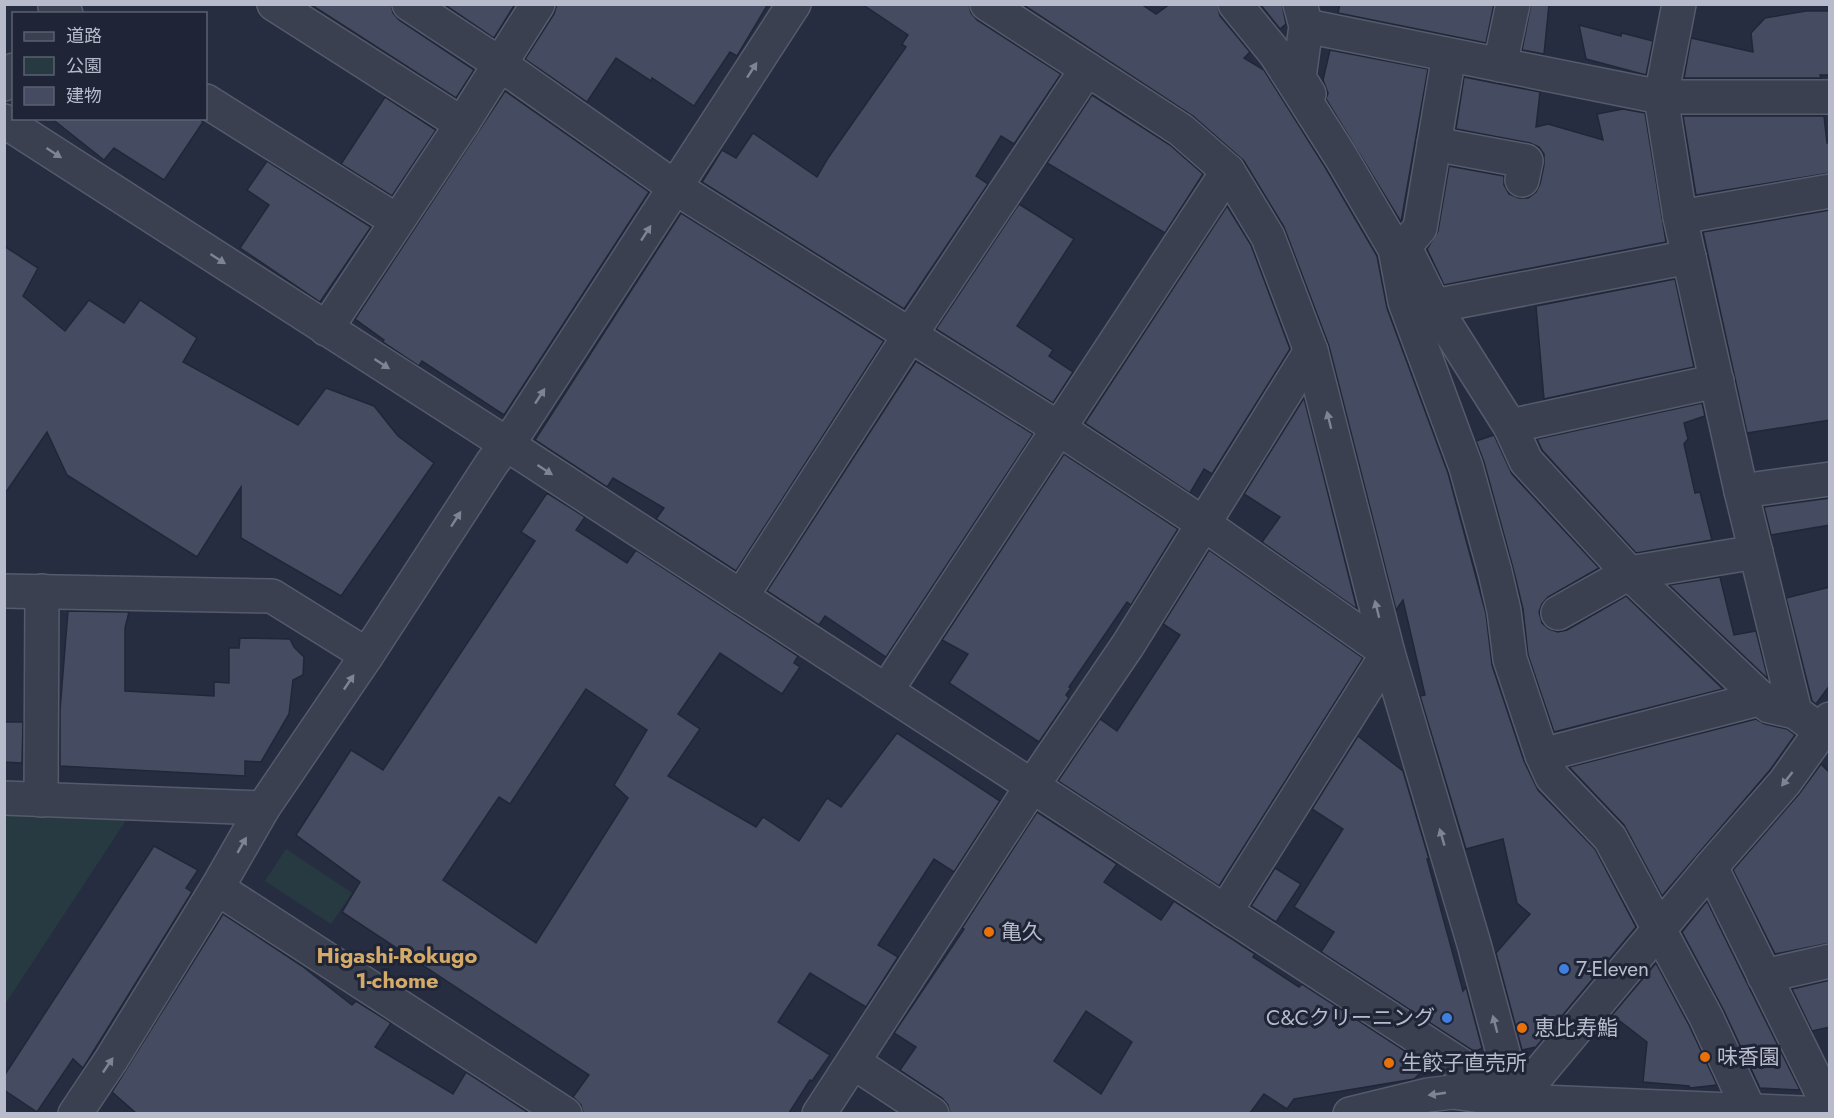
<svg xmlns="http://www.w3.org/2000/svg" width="1834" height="1118" font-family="Jost,'Noto Sans JP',sans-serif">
<rect width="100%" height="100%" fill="#262d41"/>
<g fill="#283a41">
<path d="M5,812L130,814L5,1004Z"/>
<path d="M286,849L352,893L331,924L265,881Z"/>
</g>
<g fill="#454c62" stroke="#212738" stroke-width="1.5" fill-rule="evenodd">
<path d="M310,4H391L393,13L399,20L474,70L456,98Z"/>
<path d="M444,4H515L494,38Z"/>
<path d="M557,4H768L737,56L730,52L694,106L652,78L651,81L616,58L587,102L525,59L554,14Z"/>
<path d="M862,4H969L971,13L977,20L1061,74L1014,144L1001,136L976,176L988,184L904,309L702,182L722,150L736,158L753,133L817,177L828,158L906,47L902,44L908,35Z"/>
<path d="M1022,4H1141L1156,14L1170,4H1217L1220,16L1250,52L1244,58L1264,70L1325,167L1377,256L1387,308L1448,473L1486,614L1492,665L1524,761L1538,790L1595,849L1636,927L1536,1047L1522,1050L1496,953L1530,914L1517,903L1503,839L1466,849L1420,696L1425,695L1403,600L1396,610L1329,346L1284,227L1244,161L1193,116Z"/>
<path d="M1260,4H1282L1286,24L1280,29Z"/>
<path d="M1340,4H1494L1486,43L1338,13Z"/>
<path d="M1531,4H1549L1544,54L1522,50Z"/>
<path d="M1806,11H1830V75H1820L1821,78H1684L1691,38L1753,52L1751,33L1765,18Z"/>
<path d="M1579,25L1621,36L1622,33L1653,41L1646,75L1586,59Z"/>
<path d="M1330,50L1428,69L1401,222L1326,99L1328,93L1323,80Z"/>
<path d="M1464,77L1540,92L1536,127L1548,124L1603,140L1597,114L1623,109L1645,113L1666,242L1444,285L1427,249L1438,231L1449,166L1504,176V185L1509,194L1519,198H1528L1536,192L1540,184L1544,165V154L1539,147L1530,143L1456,129Z"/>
<path d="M505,91L649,192L504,415L422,361L419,366L383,342L384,340L355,319Z"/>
<path d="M1092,95L1170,145L1203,174L1165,233L1047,163Z"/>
<path d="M385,97L436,130L392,196L341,164Z"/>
<path d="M1683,116H1824L1827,143H1830V173L1696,195Z"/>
<path d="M51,118H199L203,122L164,180L114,148L104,160Z"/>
<path d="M267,161L371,227L320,302L240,248L269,205L247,190Z"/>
<path d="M1019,204L1074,239L1017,326L1053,350L1049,356L1073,372L1053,403L936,329Z"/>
<path d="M1227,206L1251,245L1290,349L1212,474L1204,469L1190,493L1085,423Z"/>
<path d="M1830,210V420L1747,433L1703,232Z"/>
<path d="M681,213L884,341L736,571L656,519L664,508L613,478L607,487L535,440Z"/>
<path d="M4,246L38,268L23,296L65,331L89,300L124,323L140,300L197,338L183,362L298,425L326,388L374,406L398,436L434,463L341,596L241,538V487L197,557L67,475L47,432L4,495Z"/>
<path d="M1675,279L1694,367L1544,399L1536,306Z"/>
<path d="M916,361L1033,434L886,657L825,616L819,625L767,591Z"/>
<path d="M1304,398L1357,609L1262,542L1280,517L1244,494Z"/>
<path d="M1702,403L1705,416L1684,423L1688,439L1684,444L1695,493L1700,492L1712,540L1636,553L1542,450L1537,439Z"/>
<path d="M1494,435L1512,474L1599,568L1548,597L1542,604L1539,612L1542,623L1549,629L1558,632L1567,630L1626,596L1723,689L1554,732L1528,655L1523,609L1513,568L1484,462L1476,441Z"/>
<path d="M1064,454L1178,529L1131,605L1127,602L1069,687L1071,688L1066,695L1069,698L1039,742L949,683L968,654L942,640Z"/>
<path d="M547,493L585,517L576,530L627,563L636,550L798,656L794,663L800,667L782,694L720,653L678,714L700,729L668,776L756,827L763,817L799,841L827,798L841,807L897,733L1000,801L954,872L934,859L878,945L898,957L866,1007L810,973L778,1022L830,1055L812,1081L810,1080L789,1113H583L581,1105L573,1097L589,1075L342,912L360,882L296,835L351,750L383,770L535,541L521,532ZM586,689L647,730L614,785L628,798L536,943L443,880L499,797L510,804Z"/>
<path d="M1830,498V525L1771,535L1764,507Z"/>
<path d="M1209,550L1363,658L1219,886L1058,781L1100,719L1117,731L1180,635L1163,624Z"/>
<path d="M1720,577L1734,635L1756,631L1768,679L1669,585Z"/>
<path d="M1830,587V685L1816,704L1812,701L1786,598Z"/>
<path d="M68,611L129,612L125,628V691L214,696V682L229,683V648H239L240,638L290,639L294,647L304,657L303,675L293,680L289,714L261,762L245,761V776L60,766V710Z"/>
<path d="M1756,719L1765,724L1787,729L1795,735L1770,770L1662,896L1624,825L1569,767Z"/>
<path d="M4,722H23L22,763L4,762Z"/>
<path d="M1358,736L1403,771L1429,859H1427L1463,991L1466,987L1482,1048L1475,1052L1321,952L1334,932L1294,907L1343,829L1312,809Z"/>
<path d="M1821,764L1830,773V943L1775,954L1733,870L1799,794Z"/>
<path d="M1037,812L1117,864L1104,882L1161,920L1174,901L1255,954L1253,957L1299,987L1302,984L1428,1066L1414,1079L1294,1099L1287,1109L1264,1094L1250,1113H950L948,1105L942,1098L900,1070L916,1047L894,1033L964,929L962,928ZM1086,1011L1132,1042L1101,1094L1054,1061Z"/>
<path d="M154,846L198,870L186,888L192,892L83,1068L73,1059L37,1112L4,1090V1076Z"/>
<path d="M1275,868L1301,884L1276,922L1251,906Z"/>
<path d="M1707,901L1746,981L1800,1090L1760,1088L1723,1009L1682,932Z"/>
<path d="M223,914L302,966L352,1005L356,1001L391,1023L375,1047L453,1094L466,1072L529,1113H136L112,1092Z"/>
<path d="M1656,963L1689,1025L1717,1085L1690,1088L1689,1086L1643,1082L1647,1042L1612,1015Z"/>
<path d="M1830,980V1027L1812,1031L1792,989Z"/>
</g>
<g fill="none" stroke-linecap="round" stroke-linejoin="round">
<g stroke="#555b6b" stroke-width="36">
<g id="minor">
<path d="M274,4L462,124L538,4"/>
<path d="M409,4L500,64L676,188L1058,428L1204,524L1388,653L1225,912"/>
<path d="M987,4L1181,130L1228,171L1268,237L1311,351L1388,653L1474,944L1516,1101L1517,1113"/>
<path d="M1235,4L1275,53L1341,157L1395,249L1405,302L1466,467L1495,572L1504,611L1510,659L1542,755L1552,777L1610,838L1706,1017L1749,1110"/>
<path d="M1300,4L1306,26L1299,78L1309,94"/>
<path d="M1679,4L1661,97L1680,217L1741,491L1795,712L1821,731L1830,732"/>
<path d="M55,7L66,14"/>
<path d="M1306,26L1661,97H1830"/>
<path d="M1500,65L1513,4"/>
<path d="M4,84L14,70"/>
<path d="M206,101L397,221"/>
<path d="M4,121L491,434L1516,1101"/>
<path d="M1434,144L1526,161L1522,180"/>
<path d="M1680,217L1830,191"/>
<path d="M1404,247L1420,228L1449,55"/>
<path d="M1406,250L1434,306L1510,426L1526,461L1629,573L1769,706L1795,712"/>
<path d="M1434,306L1689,257"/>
<path d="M326,329L462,124"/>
<path d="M1510,426L1717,381"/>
<path d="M1741,491L1830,479"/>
<path d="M4,591L272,596L367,655"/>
<path d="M741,597L910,335L1087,69"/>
<path d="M1558,613L1629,573L1756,552"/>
<path d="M886,691L1228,171"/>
<path d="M1542,755L1762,698"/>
<path d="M4,798L263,808"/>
<path d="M41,800L42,591"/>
<path d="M1711,867L1830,1109"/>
<path d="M217,888L565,1114"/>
<path d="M1764,976L1830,961"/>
<path d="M853,1062L932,1114"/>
<path d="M75,1114L111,1060L217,888L263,808L367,655L492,463L518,429L794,4"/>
<path d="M819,1114L1032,786L1128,645L1311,351"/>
<path d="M1350,1114L1428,1095L1453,1092L1516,1101L1828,1114"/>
<path d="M1505,1114L1711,867L1785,782L1830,719"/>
</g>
</g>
<use href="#minor" stroke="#3a4050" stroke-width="33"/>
</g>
<defs><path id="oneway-solid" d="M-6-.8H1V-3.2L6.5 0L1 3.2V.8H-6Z" transform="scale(1.5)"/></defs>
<g fill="#7f8494">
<use href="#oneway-solid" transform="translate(752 70) rotate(-57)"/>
<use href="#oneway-solid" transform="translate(54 153) rotate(33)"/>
<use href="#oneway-solid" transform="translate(646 233) rotate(-57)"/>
<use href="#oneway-solid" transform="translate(218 259) rotate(33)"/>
<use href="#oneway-solid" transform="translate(382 364) rotate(33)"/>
<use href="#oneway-solid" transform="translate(540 396) rotate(-57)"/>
<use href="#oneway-solid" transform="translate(1329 420) rotate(-104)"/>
<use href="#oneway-solid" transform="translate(545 470) rotate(33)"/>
<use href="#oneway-solid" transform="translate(456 519) rotate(-57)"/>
<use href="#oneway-solid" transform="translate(1377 609) rotate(-104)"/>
<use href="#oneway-solid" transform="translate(349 682) rotate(-56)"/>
<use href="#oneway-solid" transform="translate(1787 779) rotate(128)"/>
<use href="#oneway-solid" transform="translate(1442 837) rotate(-106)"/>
<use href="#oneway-solid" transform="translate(242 845) rotate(-60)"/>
<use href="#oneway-solid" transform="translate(1495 1024) rotate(-105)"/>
<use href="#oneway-solid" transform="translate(108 1065) rotate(-56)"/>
<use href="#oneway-solid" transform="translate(1437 1094) rotate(172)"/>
</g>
<g fill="#e8710a" stroke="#1f2436" stroke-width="2">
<circle cx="989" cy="932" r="6"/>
<circle cx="1522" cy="1028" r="6"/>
<circle cx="1705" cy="1057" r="6"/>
<circle cx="1389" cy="1063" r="6"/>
</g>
<g fill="#3f7fe0" stroke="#1f2436" stroke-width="2">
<circle cx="1564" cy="969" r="6"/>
<circle cx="1447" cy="1018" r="6"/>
</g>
<g text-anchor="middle" stroke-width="6" stroke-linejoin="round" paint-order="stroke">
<g font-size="21" fill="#b7bbcb" stroke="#1f2436" text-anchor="start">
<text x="1001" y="939">亀久</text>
<text x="1576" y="976">7-Eleven</text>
<text x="1435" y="1025" text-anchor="end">C&amp;Cクリーニング</text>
<text x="1534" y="1035">恵比寿鮨</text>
<text x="1717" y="1064">味香園</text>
<text x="1401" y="1070">生餃子直売所</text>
</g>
<g font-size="22" font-weight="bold" fill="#d4aa69" stroke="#1f2436">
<text x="397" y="963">Higashi-Rokugo<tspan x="397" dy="25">1-chome</tspan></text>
</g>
</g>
<rect width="1834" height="1118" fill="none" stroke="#b7bbcb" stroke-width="12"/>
<rect x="12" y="12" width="195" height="108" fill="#1f2436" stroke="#5c6072" stroke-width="1.5"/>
<rect x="24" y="32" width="30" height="9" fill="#3a4050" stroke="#5c6072" stroke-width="1.5"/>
<text x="66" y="42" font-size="18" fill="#b7bbcb">道路</text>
<rect x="24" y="57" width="30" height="18" fill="#283a41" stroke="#5c6072" stroke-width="1.5"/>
<text x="66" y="72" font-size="18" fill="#b7bbcb">公園</text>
<rect x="24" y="87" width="30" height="18" fill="#454c62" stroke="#5c6072" stroke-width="1.5"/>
<text x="66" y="102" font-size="18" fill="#b7bbcb">建物</text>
</svg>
